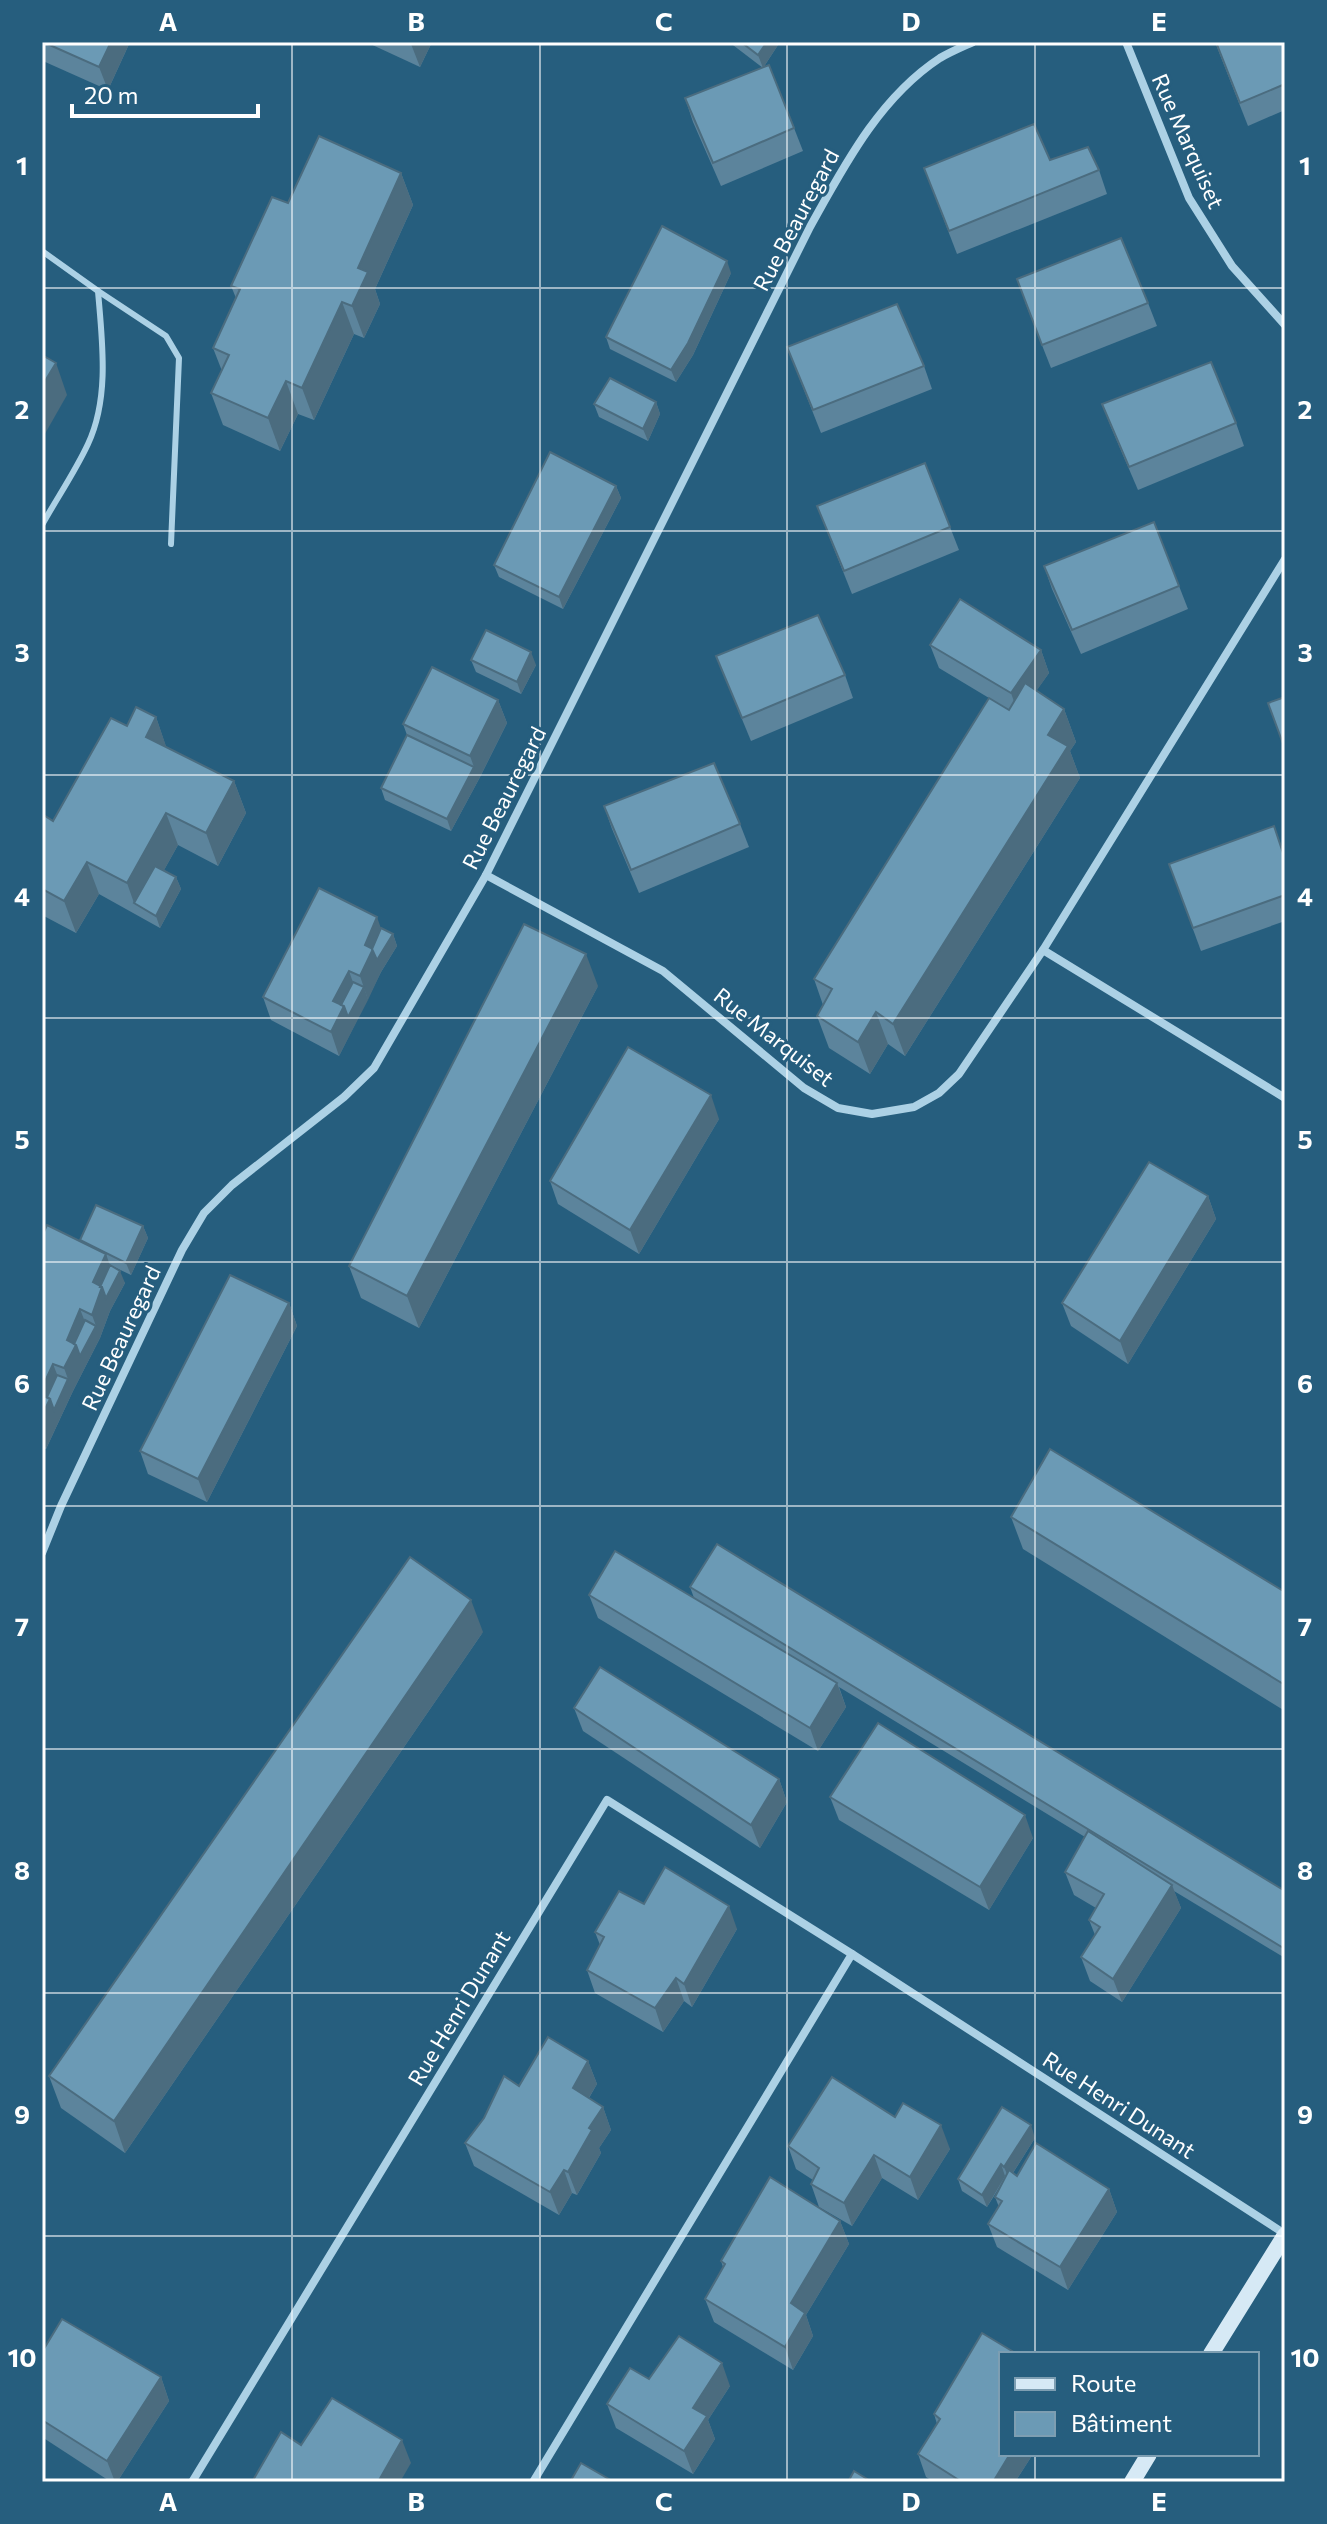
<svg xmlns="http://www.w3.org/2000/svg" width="1327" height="2524" font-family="Commissioner,sans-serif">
<rect width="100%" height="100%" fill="#265e7e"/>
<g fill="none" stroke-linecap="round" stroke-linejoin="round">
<g stroke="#acd1e5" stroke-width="6">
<path d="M42,251L98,291C102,340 110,397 88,444C75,472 57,498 42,525"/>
<path d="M98,291L166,336L179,358L171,544"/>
</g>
<g stroke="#acd1e5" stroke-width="8">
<path d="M1126,42L1189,198L1232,266L1285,325"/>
<path d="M1285,559L1043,950L1285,1098"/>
<path d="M486,875L663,971L804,1088L838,1108L872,1114L914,1107L939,1093L959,1074L1043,950"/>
<path d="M42,1553L61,1506L182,1250L204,1213L232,1185L344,1097L374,1068L486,875L810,227C844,166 879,98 940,58C950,52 962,47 973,42"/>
<path d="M192,2482L607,1800L852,1954L1285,2234"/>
<path d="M533,2482L852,1954"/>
</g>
<g stroke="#d6e9f5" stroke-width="16">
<path d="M1211,2354L1285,2235"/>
<path d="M1132,2482L1149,2454"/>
</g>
</g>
<g fill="#5c849c">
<path d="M42,42H130L108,90L43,61Z"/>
<path d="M366,42H432L420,67Z"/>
<path d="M729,42H777L778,45L763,68L794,128L803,151L721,186L693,122L685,98L763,68Z"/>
<path d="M1215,42H1285V110L1248,126Z"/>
<path d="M1050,160L1099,170L1107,194L957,254L924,168Z"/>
<path d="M401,173L413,205L375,289L380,304L364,338L354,334L314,420L298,414L280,451L223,425L211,393L222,371L213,348L236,298L231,286L288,203Z"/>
<path d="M731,273L693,355L676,382L610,349L606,337Z"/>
<path d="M1025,302L1148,303L1157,326L1051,368Z"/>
<path d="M787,347L924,366L932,389L821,433Z"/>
<path d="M656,402L660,414L648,441L599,417L594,404Z"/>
<path d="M1102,404L1236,423L1244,446L1138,490L1111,427Z"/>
<path d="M616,486L621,498L563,609L499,577L494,565Z"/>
<path d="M817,506L950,527L959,550L852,594Z"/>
<path d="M1044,566L1179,586L1188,609L1081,654L1052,589Z"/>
<path d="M930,645L1041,650L1049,673L1036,691L1064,709L1076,742L1070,751L1080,778L905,1056L888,1044L870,1074L829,1048L817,1016L823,1005L814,979L1009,710L939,668Z"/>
<path d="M716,656L845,675L853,698L751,741Z"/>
<path d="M471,660L536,665L521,694L476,672Z"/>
<path d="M498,700L507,723L479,779L451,831L385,800L381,788L407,735L403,724Z"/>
<path d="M156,717L166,747L234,781L246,813L218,866L178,845L164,870L176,877L181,889L160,928L99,894L76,933L42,915V814L53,821Z"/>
<path d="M604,806L740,824L749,847L639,893L612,829Z"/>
<path d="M1274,826L1285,856V921L1201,951L1169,864Z"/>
<path d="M381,928L393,934L397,946L381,972L339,1056L271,1020L263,997Z"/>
<path d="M598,986L419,1328L361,1298L349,1266Z"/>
<path d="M719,1119L639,1254L558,1204L550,1181Z"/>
<path d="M1208,1196L1216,1219L1128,1364L1071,1326L1062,1303Z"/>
<path d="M143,1226L148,1238L131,1275L110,1265L125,1283L110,1311L100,1338L73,1391L46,1449L42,1447V1236L80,1242Z"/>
<path d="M289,1303L297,1326L207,1502L148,1474L140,1451Z"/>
<path d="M1011,1517L1285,1592V1711L1023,1549Z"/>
<path d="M690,1587L1285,1891V1958L1174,1891L1181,1908L1122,2002L1090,1981L1081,1957L1095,1935L1089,1920L1096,1908L1074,1895L1065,1872L1085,1837L839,1687L846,1707L818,1751L598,1618L589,1595L694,1598Z"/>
<path d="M483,1632L125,2153L61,2108L49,2076Z"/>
<path d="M574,1708L779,1779L787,1802L760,1848L583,1731Z"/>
<path d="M830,1797L1033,1838L989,1910L839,1820Z"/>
<path d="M644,1904L737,1929L692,2007L684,2001L663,2032L595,1993L587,1970L600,1945L595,1932Z"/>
<path d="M588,2061L597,2084L589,2098L603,2107L611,2130L599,2148L601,2153L577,2195L572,2193L559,2215L474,2166L465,2143L519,2086Z"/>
<path d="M895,2117L950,2149L918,2200L882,2178L852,2226L819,2207L811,2184L813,2180L796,2169L788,2146Z"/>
<path d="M1035,2138L1013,2173L1017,2176L1109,2189L1117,2212L1068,2290L997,2247L988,2224L999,2207L995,2197L1006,2177L987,2207L962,2191L958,2179Z"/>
<path d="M840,2221L849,2244L806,2315L813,2336L793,2370L714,2322L705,2299L723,2267L721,2261Z"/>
<path d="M42,2352L161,2377L169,2401L117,2482H111L42,2437Z"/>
<path d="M649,2379L730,2386L708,2420L715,2439L693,2474L616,2428L607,2404Z"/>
<path d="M934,2414L1001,2454H1033L1015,2482H934L926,2477L918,2454L937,2424Z"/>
</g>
<g fill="#4b6c7f">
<path d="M111,42H130L108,90L99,67Z"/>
<path d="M412,42H432L420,67L411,44Z"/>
<path d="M767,42H777L778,45L763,68L758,55Z"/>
<path d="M401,173L413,205L375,289L380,304L364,338L352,306L358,268Z"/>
<path d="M727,261L731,273L693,355L676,382L671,370Z"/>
<path d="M342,302L354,334L314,420L302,388Z"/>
<path d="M56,363L67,395L42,439V386Z"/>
<path d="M286,381L298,414L280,451L268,418Z"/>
<path d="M656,402L660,414L648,441L643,429Z"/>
<path d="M616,486L621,498L563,609L559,597Z"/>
<path d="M1041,650L1049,673L1019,716L1011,693Z"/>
<path d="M531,652L536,665L521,694L517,682Z"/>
<path d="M498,700L507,723L479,779L451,831L447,819L474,767L470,756Z"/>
<path d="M1064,709L1076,742L1070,751L1080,778L905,1056L893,1024L1048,735Z"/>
<path d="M156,717L167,749L146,737Z"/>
<path d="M234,781L246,813L218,866L206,833Z"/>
<path d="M166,813L178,845L143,908L134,903L127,883Z"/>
<path d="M87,862L99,894L76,933L64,901Z"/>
<path d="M176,877L181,889L160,928L156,916Z"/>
<path d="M377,917L385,940L393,934L397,946L381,972L368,1000L360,976L365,945Z"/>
<path d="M586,954L598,986L419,1328L407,1296Z"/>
<path d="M349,971L357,994L364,987L368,1000L339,1056L331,1032L333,1001Z"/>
<path d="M876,1012L888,1044L870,1074L858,1042Z"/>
<path d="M711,1095L719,1119L639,1254L630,1230Z"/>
<path d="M1208,1196L1216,1219L1128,1364L1120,1341Z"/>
<path d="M143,1226L148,1238L131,1275L126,1263Z"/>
<path d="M106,1254L114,1277L120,1271L125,1283L110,1311L100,1338L73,1391L46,1449L42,1439V1388L53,1364L62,1387L68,1379L64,1368L67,1340L80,1309L89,1332L96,1326L92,1315L93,1282Z"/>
<path d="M289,1303L297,1326L207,1502L198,1479Z"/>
<path d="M471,1600L483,1632L125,2153L114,2121Z"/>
<path d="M837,1683L846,1707L818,1751L810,1728Z"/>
<path d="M779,1779L787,1802L760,1848L751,1825Z"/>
<path d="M1025,1815L1033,1838L989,1910L980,1887Z"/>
<path d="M1172,1885L1181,1908L1122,2002L1113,1979Z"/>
<path d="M729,1906L737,1929L692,2007L684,1984Z"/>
<path d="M676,1978L684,2001L663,2032L655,2008Z"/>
<path d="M588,2061L597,2084L581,2111L573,2088Z"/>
<path d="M603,2107L611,2130L599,2148L601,2153L577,2195L568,2172L589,2128Z"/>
<path d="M941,2125L950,2149L918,2200L910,2177Z"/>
<path d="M1031,2125L1035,2138L1009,2179L1004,2167Z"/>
<path d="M874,2155L882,2178L852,2226L844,2203Z"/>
<path d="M1001,2164L1005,2176L987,2207L982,2195Z"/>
<path d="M564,2170L572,2193L559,2215L550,2192Z"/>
<path d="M1109,2189L1117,2212L1068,2290L1060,2267Z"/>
<path d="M840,2221L849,2244L806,2315L813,2336L793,2370L785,2347L791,2303Z"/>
<path d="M722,2363L730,2386L708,2420L715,2439L693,2474L684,2451L693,2408Z"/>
<path d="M161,2377L169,2401L117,2482H115L107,2461Z"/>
<path d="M402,2440L411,2463L400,2482H378Z"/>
<path d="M1010,2454H1033L1015,2482H993Z"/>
</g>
<g fill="#6b9ab5" stroke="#4b6c7f" stroke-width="2">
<path d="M43,42H111L99,67Z"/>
<path d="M741,42H767L758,55Z"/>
<path d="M1216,42H1285V84L1240,103Z"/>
<path d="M769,65L794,128L713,163L685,98Z"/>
<path d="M1034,124L1050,160L1088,147L1099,170L949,231L924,168Z"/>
<path d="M319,136L401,173L358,268L368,272L352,306L342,302L302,388L286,381L268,418L211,393L229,355L213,348L240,289L231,286L272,197L288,203Z"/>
<path d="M662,226L727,261L688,343L671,370L606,337Z"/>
<path d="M1121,238L1148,303L1042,345L1017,279Z"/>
<path d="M897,304L924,366L813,410L787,347Z"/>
<path d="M42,355L56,363L42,386Z"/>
<path d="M1211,362L1236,423L1129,467L1102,404Z"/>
<path d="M610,378L656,402L643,429L594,404Z"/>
<path d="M550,452L616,486L559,597L494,565Z"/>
<path d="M925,463L950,527L844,571L817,506Z"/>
<path d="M1154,522L1179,586L1072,630L1044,566Z"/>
<path d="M960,599L1041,650L1011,693L930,645Z"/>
<path d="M818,615L845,675L742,718L716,656Z"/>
<path d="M486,630L531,652L517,682L471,660Z"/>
<path d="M432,667L498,700L470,756L403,724Z"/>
<path d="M1025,683L1064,709L1048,735L1068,746L893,1024L876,1012L858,1042L817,1016L832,989L814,979L989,698L1009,710Z"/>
<path d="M1285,697V749L1268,703Z"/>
<path d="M136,707L156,717L146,737L234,781L206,833L166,813L127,883L87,862L64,901L42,889V814L53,821L111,718L127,726Z"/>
<path d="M407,735L474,767L447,819L381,788Z"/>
<path d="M714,763L740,824L631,870L604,806Z"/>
<path d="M1274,826L1285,859V895L1193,928L1169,864Z"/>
<path d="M155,866L176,877L156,916L134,903Z"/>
<path d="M319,888L377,917L365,945L373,949L360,976L349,971L333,1001L344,1006L331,1032L263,997Z"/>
<path d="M524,924L586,954L407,1296L349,1266Z"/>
<path d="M381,928L393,934L377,960L372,949Z"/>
<path d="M353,982L364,987L348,1017L344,1006L341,1005Z"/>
<path d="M628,1047L711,1095L630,1230L550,1181Z"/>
<path d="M1149,1162L1208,1196L1120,1341L1062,1303Z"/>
<path d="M96,1205L143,1226L126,1263L80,1240Z"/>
<path d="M47,1225L106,1254L93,1282L102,1287L92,1315L80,1309L67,1340L76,1345L64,1368L53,1364L42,1388V1236Z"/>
<path d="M110,1265L120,1271L106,1298L102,1287H100Z"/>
<path d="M230,1275L289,1303L198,1479L140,1451Z"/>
<path d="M85,1320L96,1326L80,1356L76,1345L74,1344Z"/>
<path d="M57,1375L68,1379L54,1410L50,1399L47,1397Z"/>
<path d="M42,1395L50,1399L42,1415Z"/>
<path d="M1050,1449L1285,1592V1685L1011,1517Z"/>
<path d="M717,1544L1285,1891V1949L690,1587Z"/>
<path d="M615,1551L837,1683L810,1728L589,1595Z"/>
<path d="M410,1557L471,1600L114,2121L49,2076Z"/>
<path d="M600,1667L779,1779L751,1825L574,1708Z"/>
<path d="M878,1723L1025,1815L980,1887L830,1797Z"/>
<path d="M1088,1831L1172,1885L1113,1979L1081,1957L1100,1927L1089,1920L1104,1894L1065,1872Z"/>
<path d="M665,1867L729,1906L684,1984L676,1978L655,2008L587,1970L604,1937L595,1932L619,1891L644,1904Z"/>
<path d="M548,2037L588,2061L573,2088L603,2107L589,2128L592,2130L568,2172L564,2170L550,2192L465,2143L484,2118L504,2076L519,2086Z"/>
<path d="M832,2077L895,2117L903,2103L941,2125L910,2177L874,2155L844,2203L811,2184L819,2168L788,2146Z"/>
<path d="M1002,2107L1031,2125L1004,2167L1001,2164L982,2195L958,2179Z"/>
<path d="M1036,2143L1109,2189L1060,2267L988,2224L1002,2201L995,2197L1009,2170L1017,2176Z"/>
<path d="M770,2177L840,2221L791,2303L805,2313L785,2347L705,2299L725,2264L721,2261Z"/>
<path d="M62,2319L161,2377L107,2461L42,2420V2352Z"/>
<path d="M982,2333L1017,2354H1001V2454H1010L993,2482H962L918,2454L940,2419L934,2414Z"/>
<path d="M679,2336L722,2363L693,2408L707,2416L684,2451L607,2404L630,2368L649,2379Z"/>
<path d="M332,2398L402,2440L378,2482H252L281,2432L301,2445Z"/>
<path d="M581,2463L614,2482H570Z"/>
<path d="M854,2471L872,2482H848Z"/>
</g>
<path fill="none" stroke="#fff" stroke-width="2" stroke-opacity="0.55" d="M292,42V2482M540,42V2482M787,42V2482M1035,42V2354M42,288H1285M42,531H1285M42,775H1285M42,1018H1285M42,1262H1285M42,1506H1285M42,1749H1285M42,1993H1285M42,2236H1285M1035,2454V2482"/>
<g text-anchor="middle" stroke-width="6" stroke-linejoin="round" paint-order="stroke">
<g font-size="22" fill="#fff" stroke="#265e7e">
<text transform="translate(1188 141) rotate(66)" y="8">Rue Marquiset</text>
<text transform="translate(796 220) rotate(-62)" y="8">Rue Beauregard</text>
<text transform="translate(504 798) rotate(-63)" y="8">Rue Beauregard</text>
<text transform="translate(774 1037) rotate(38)" y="8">Rue Marquiset</text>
<text transform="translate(121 1338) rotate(-65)" y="8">Rue Beauregard</text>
<text transform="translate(459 2008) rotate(-59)" y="8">Rue Henri Dunant</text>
<text transform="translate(1119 2105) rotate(33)" y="8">Rue Henri Dunant</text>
</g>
</g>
<rect width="1327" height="2524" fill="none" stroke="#265e7e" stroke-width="88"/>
<rect x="999" y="2352" width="260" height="104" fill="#265e7e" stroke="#7d9eb2" stroke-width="2"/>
<rect x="1015" y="2378" width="40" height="12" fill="#d6e9f5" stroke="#7d9eb2" stroke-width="2"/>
<text x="1071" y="2392" font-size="24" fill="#ffffff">Route</text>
<rect x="1015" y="2412" width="40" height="24" fill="#6b9ab5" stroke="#7d9eb2" stroke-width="2"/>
<text x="1071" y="2432" font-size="24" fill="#ffffff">Bâtiment</text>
<path d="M72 104v12h186v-12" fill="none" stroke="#ffffff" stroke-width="4"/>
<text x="84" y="104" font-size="24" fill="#ffffff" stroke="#265e7e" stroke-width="6" paint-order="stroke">20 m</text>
<rect x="44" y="44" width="1239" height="2436" fill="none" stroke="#fff" stroke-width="3"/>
<g font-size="26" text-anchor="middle" font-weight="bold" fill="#fff">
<text x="168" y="31">A</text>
<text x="416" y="31">B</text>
<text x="664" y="31">C</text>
<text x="911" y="31">D</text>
<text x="1159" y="31">E</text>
<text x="22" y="175">1</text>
<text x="1305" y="175">1</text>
<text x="22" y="419">2</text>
<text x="1305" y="419">2</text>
<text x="22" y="662">3</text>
<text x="1305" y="662">3</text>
<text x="22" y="906">4</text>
<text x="1305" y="906">4</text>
<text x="22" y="1149">5</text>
<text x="1305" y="1149">5</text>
<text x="22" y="1393">6</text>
<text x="1305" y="1393">6</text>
<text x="22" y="1636">7</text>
<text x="1305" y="1636">7</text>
<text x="22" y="1880">8</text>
<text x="1305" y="1880">8</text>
<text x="22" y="2124">9</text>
<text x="1305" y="2124">9</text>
<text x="22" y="2367">10</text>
<text x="1305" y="2367">10</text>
<text x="168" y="2511">A</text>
<text x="416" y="2511">B</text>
<text x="664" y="2511">C</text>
<text x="911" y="2511">D</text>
<text x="1159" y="2511">E</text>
</g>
</svg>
